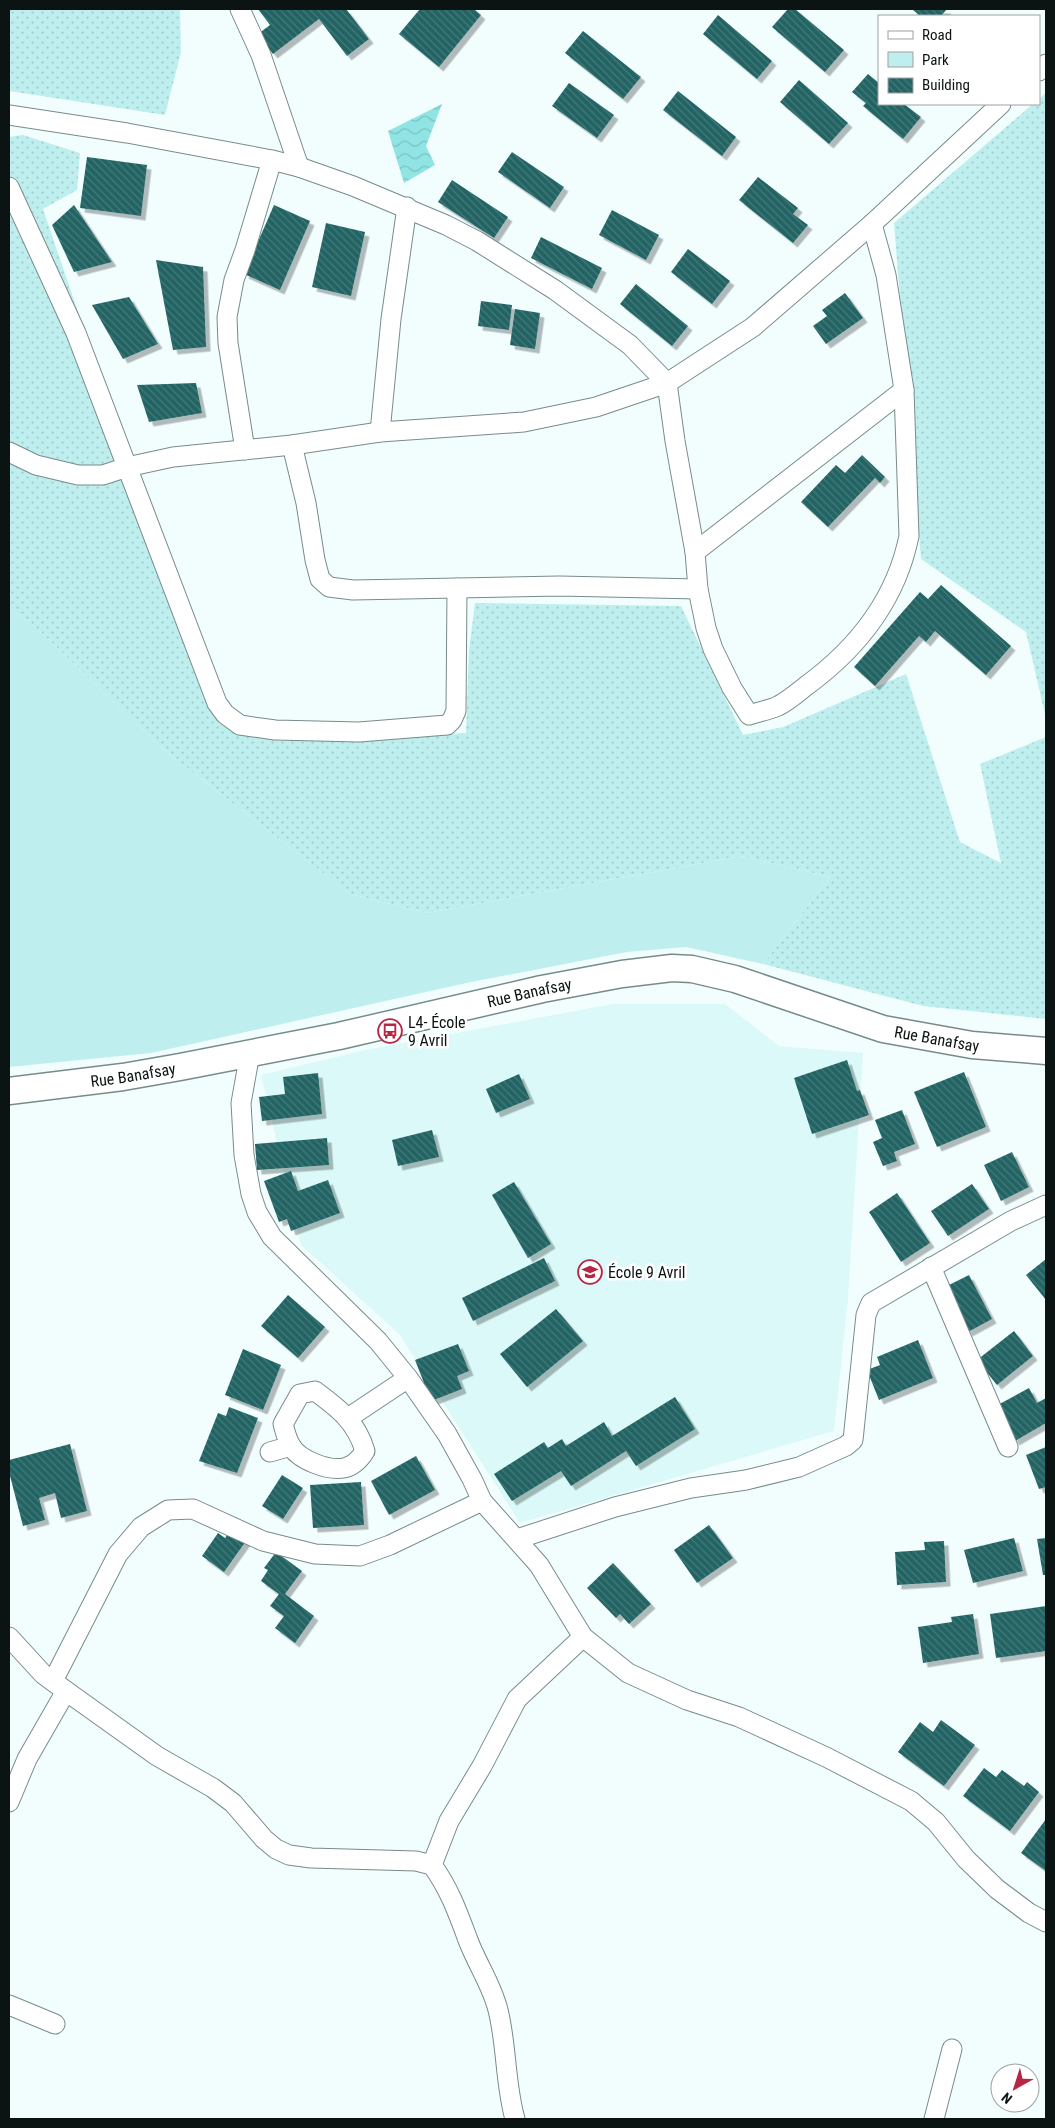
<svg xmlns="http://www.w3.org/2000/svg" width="1055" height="2128" font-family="'Roboto Condensed',sans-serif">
<defs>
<pattern id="grass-dots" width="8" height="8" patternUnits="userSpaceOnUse" patternTransform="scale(1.25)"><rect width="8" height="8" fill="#beefee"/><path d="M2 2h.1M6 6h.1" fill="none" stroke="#a2cccb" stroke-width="1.8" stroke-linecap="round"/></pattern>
<pattern id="water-waves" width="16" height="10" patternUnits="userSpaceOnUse" patternTransform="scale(1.25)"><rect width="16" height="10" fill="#90e4e3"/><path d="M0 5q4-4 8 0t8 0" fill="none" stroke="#7bc3c2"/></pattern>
<pattern id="building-back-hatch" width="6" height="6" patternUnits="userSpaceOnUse" patternTransform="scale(1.25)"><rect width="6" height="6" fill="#226464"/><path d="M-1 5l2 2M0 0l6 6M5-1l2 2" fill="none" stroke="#477979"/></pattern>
<filter id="shadow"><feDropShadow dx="4.5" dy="4.5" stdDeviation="0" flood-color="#0004"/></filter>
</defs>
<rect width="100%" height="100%" fill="#f2fefe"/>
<path fill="#daf9f8" d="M613,1004H725L779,1046L863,1053L848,1299L834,1431L520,1523L400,1335L301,1245L261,1075L365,1050Z"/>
<g fill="url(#grass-dots)">
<path d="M9,9H180L181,52L165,115L9,91Z"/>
<path d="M1046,93V719L1026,632L921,559L894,223L1033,104H1039V99Z"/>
<path d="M23,135L80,153L77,190L43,209L218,723L280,741L466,733L469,650L475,603L681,606L743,735L783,727L906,674L960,842L1001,863L980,764L1046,737V1019L923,1006L763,964L830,877L742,856L427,913L350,894L165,751L30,622L9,609V137Z"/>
</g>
<path fill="#beefee" d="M9,609L30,622L165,751L350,894L427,913L742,856L830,877L763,964L686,947L627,952L471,982L151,1053L9,1067Z"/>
<path fill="url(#water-waves)" d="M442,104L426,146L435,165L404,183L388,131Z"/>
<g fill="url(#building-back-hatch)" filter="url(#shadow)">
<path d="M258,9H346L369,39L347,56L319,19L273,54L258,34L270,25Z"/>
<path d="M420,9H474L481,15L439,67L399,34Z"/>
<path d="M788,9H795L844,50L825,72L772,27Z"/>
<path d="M912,9H947L941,16H920Z"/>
<path d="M718,15L772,61L757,79L703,34Z"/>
<path d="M583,31L641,77L623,99L565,53Z"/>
<path d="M868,74L879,83V104H904L921,117L903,139L863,106L866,103L852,92Z"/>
<path d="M799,80L848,123L829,144L780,102Z"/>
<path d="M569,83L614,115L597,138L552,106Z"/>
<path d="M678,91L736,137L722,156L663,110Z"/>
<path d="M512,152L564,187L550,208L498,172Z"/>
<path d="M87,157L147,165L141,216L80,208Z"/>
<path d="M758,177L798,208L793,214L808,225L793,243L739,200Z"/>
<path d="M452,180L508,217L494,238L438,202Z"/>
<path d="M74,205L112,262L74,272L52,225Z"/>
<path d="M274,205L310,221L280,290L244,274Z"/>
<path d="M612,210L659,235L646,260L599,235Z"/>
<path d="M326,223L365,232L351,296L312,287Z"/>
<path d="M541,237L602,268L592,289L531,258Z"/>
<path d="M688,249L730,281L712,304L671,272Z"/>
<path d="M156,260L203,267L206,347L173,350Z"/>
<path d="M636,284L688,326L672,346L620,304Z"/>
<path d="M845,293L863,318L826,344L813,326L827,316L822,310Z"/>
<path d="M129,297L158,344L123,359L92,305Z"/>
<path d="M481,301L512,305L509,330L478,326Z"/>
<path d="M515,309L540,313L535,349L510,345Z"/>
<path d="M196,383L202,413L149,422L137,385Z"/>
<path d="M862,455L885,477L880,483L875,478L828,527L801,502L836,465L845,473Z"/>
<path d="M941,585L1011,646L986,675L935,631L926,642L919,636L875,686L854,667L920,592L928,599Z"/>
<path d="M847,1060L857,1091L860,1090L869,1115L812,1134L794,1078Z"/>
<path d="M964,1072L986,1127L937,1147L914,1092Z"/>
<path d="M318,1073L322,1114L262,1121L259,1097L285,1094L283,1077Z"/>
<path d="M519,1074L530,1099L496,1113L486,1089Z"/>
<path d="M902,1110L915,1144L894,1152L897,1161L883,1166L873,1142L882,1138L875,1120Z"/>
<path d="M432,1130L439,1157L398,1166L392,1140Z"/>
<path d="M327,1138L329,1165L257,1170L255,1144Z"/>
<path d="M1012,1152L1029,1187L1001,1201L984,1165Z"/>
<path d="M291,1171L298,1191L328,1180L340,1213L291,1231L287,1219L279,1222L264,1181Z"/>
<path d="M514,1182L551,1244L528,1258L492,1195Z"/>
<path d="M972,1184L989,1209L948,1236L931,1211Z"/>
<path d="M897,1193L930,1243L901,1262L869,1212Z"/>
<path d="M544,1258L555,1281L473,1321L462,1298Z"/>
<path d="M1046,1259V1300L1026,1275Z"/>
<path d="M969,1275L992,1319L968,1332L945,1287Z"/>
<path d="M288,1295L325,1327L298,1358L261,1326Z"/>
<path d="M556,1309L583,1341L527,1387L500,1354Z"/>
<path d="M1014,1331L1033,1356L997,1385L977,1360Z"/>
<path d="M918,1340L933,1378L879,1400L867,1370L880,1365L877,1357Z"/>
<path d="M458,1344L469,1371L457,1376L462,1389L426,1403L419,1385L424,1383L415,1360Z"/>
<path d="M243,1349L281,1365L263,1410L225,1395Z"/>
<path d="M1029,1388L1037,1403L1046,1398V1423L1015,1441L996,1406Z"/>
<path d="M675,1397L695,1429L636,1466L626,1451L571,1486L561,1471L512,1501L494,1474L544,1442L548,1448L562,1439L566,1446L604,1422L612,1436Z"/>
<path d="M229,1407L258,1418L237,1473L199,1461L218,1413L226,1416Z"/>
<path d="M70,1444L87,1511L61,1518L55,1493L39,1498L45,1520L23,1526L9,1472V1460Z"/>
<path d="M1046,1447V1487L1039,1489L1026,1455Z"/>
<path d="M416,1456L435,1490L389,1515L371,1481Z"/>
<path d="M282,1475L303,1488L283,1519L262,1506Z"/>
<path d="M361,1482L364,1525L313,1528L310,1485Z"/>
<path d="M709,1525L733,1558L697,1583L674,1550Z"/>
<path d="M231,1530L246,1541L224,1572L202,1556L218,1533L225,1538Z"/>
<path d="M1014,1538L1023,1571L973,1583L964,1550Z"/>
<path d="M1046,1538V1575H1043L1037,1539Z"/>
<path d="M944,1541L946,1582L897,1585L895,1552L925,1550L924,1542Z"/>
<path d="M276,1552L302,1571L285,1594L314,1616L295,1643L275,1628L284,1616L270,1606L279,1594L261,1581L268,1570L264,1568Z"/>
<path d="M613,1563L651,1604L629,1624L620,1614L616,1618L587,1588Z"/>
<path d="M1046,1606V1651L996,1658L990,1614Z"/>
<path d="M973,1614L979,1654L923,1663L918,1627L952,1622L951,1617Z"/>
<path d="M941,1720L975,1745L944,1786L898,1752L920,1722L933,1732Z"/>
<path d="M984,1768L996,1777L1002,1770L1024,1786L1027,1782L1039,1792L1010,1831L963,1796Z"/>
<path d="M1046,1819V1871L1021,1853Z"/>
</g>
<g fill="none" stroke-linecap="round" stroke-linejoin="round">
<g stroke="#788b8b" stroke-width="21">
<g id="street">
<path d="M240,9L261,55L299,167"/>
<path d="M1039,71L1046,64"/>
<path d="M9,115L127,133L272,160L299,167L353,186L446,225L477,241L555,290L630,345L667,383L675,441L695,552L698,589L706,628L713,649L732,688L749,715C758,712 769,710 778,706C788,701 797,693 806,686C858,648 896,600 909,536L904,390L886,275L872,224"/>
<path d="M9,187L76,333L217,703L225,714L240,725L275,730L359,732L447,725L452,720L456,711L457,588"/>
<path d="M380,432L391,319L407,207"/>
<path d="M292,445L306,503L315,560L320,579L329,587L353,590L559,586L698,589"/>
<path d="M245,450L228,343L227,317L234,280L245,250L272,160"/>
<path d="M9,452L36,465L78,475H103L127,467L173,457L292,445L380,432L524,422L596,407L667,383L753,327L872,224L1001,104"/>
<path d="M695,552L904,390"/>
<path d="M250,1053L241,1103L244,1155L251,1194L257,1212L272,1237L378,1341L408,1378L447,1434L472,1479L482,1501L539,1565L583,1637L628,1673L687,1700L739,1717L826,1757L911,1801L936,1822L966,1859L997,1889L1029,1913L1046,1922"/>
<path d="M931,1267L1008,1447"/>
<path d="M315,1391C338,1408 356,1421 365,1451C360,1459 354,1466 344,1468C328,1471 299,1460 291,1446C287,1440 285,1431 283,1424L300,1394Z"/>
<path d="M348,1418L408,1378"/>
<path d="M270,1452L291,1446"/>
<path d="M517,1539L615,1507L691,1488L746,1480L799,1467L846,1446L853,1440L866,1315L871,1303L1011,1221L1046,1205"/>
<path d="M9,1637L43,1674L66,1691L157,1756L213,1788L233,1803L264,1839L276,1849L289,1855L311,1858L416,1861L432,1865C449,1888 458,1913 468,1940C477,1964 492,1985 498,2010C507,2046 505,2084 515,2119"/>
<path d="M53,1681L118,1554L141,1527L168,1510L193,1509L263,1541L315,1554L360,1556L390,1545L482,1501"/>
<path d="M9,1802L27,1759L66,1691"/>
<path d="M432,1865L449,1821L482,1766L517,1699L583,1637"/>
<path d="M9,2005L55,2024"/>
<path d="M934,2119L952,2049"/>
</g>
</g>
<g stroke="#788b8b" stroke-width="29">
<g id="secondary">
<path id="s1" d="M9,1091L123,1077L180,1067L339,1036L542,989L622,974L672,968L692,969L735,979L883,1029L972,1045L1046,1051"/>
</g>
</g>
<use href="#street" stroke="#fff" stroke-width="19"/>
<use href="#secondary" stroke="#fff" stroke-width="26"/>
</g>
<defs>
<g id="bus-ring" transform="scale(1.25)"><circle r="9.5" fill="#fff" stroke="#b72645" stroke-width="1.5"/><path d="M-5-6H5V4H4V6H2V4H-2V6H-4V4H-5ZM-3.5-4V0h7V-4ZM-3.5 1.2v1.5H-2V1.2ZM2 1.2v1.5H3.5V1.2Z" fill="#b72645"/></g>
<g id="school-ring" transform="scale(1.25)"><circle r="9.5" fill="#fff" stroke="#b72645" stroke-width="1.5"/><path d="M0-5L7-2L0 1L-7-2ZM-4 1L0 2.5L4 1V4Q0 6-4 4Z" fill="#b72645"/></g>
</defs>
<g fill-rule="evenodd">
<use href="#bus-ring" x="390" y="1031"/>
<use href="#school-ring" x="590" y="1272"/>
</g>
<g text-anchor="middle" stroke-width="5" stroke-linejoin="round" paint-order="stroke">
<g font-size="16" fill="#0c1313" stroke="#fff">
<text dy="6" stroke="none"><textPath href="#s1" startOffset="530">Rue Banafsay</textPath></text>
<text dy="6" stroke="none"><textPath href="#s1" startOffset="950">Rue Banafsay</textPath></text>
<text dy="6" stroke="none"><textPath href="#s1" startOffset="125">Rue Banafsay</textPath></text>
</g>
<g font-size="16" fill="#0c1313" stroke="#fff" text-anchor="start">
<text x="408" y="1028">L4- École<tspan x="408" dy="18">9 Avril</tspan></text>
<text x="608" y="1278">École 9 Avril</text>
</g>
</g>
<rect width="1055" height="2128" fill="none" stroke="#0c1313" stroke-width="20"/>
<rect x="878" y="15" width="162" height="90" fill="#ffffff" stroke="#9ea1a1"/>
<rect x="888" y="31" width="25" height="8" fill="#ffffff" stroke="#9ea1a1"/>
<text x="922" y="40" font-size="15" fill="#0c1313">Road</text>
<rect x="888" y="52" width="25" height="15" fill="#beefee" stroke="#9ea1a1"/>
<text x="922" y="65" font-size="15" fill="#0c1313">Park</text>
<rect x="888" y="78" width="25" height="15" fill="url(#building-back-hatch)" stroke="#9ea1a1"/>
<text x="922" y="90" font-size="15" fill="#0c1313">Building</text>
<g transform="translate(1015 2088) rotate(219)"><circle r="24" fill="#ffffff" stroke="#9ea1a1"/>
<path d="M0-4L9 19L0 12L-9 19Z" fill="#b72645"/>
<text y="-8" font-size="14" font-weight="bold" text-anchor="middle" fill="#0c1313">N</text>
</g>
</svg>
